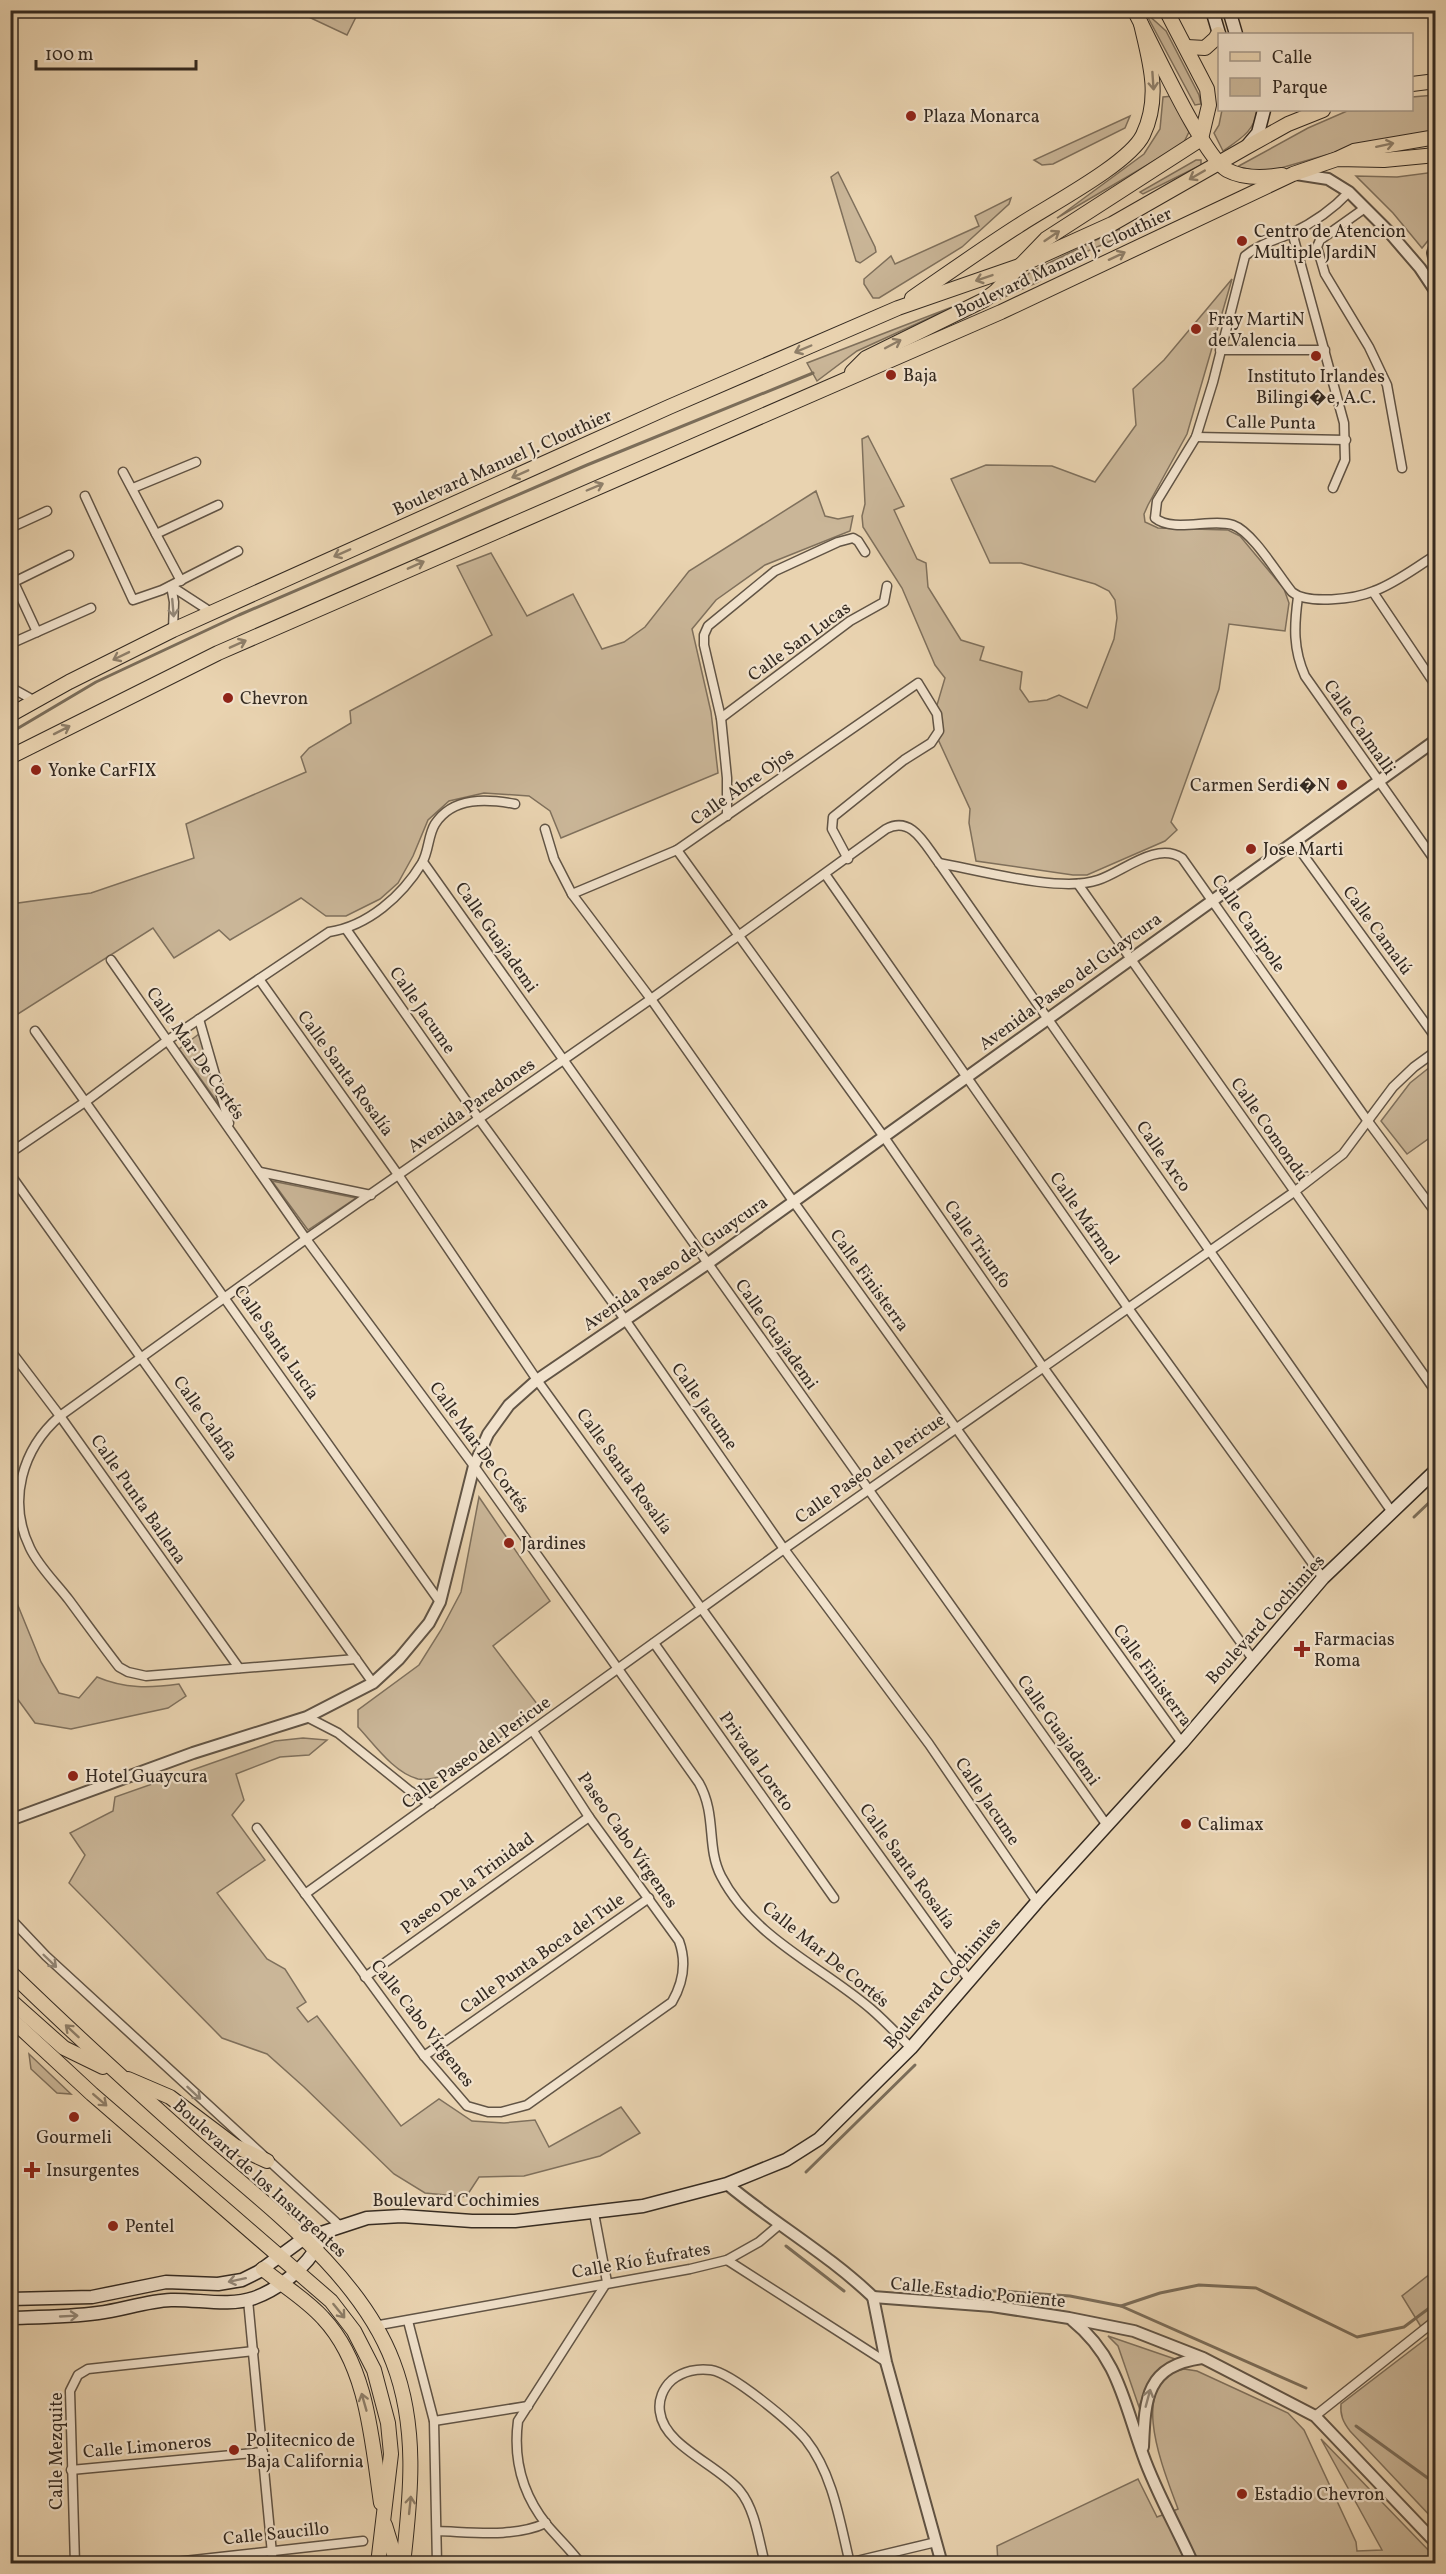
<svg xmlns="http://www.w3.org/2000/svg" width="1446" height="2574" font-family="Vollkorn,serif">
<rect width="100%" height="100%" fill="#e9d3b0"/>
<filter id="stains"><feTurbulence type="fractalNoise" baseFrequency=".00333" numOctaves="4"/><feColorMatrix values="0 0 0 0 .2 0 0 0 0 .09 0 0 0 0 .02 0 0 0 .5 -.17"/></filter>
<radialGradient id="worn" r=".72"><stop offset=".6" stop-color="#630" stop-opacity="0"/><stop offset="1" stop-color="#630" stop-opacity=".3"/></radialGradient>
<g fill="#cab698" stroke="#7f705c" stroke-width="1.5">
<path d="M299,11V10L359,11L347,35L298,12Z"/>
<path d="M1145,12L1166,31L1199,95L1201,104L1195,105Z"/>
<path d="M1435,95V133L1371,142L1274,170L1260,171L1237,167L1308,128L1347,111L1412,110V97Z"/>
<path d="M1173,96L1189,132L1183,144L1057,218L1144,154L1160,129L1163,97Z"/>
<path d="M1222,110H1257C1255,131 1240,139 1223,151L1214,133L1219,125Z"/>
<path d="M1130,116L1125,128L1053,164L1042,165L1034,160Z"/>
<path d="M1196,160H1201V165L1143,194L1140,192Z"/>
<path d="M838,172L875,247L876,252L860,263L856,261L831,177Z"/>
<path d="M1435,172V232L1422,248L1393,213L1356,176L1397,177Z"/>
<path d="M1011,198L1009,204L962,247L879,298H873L864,284V279L891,256L895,264L979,226L975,216Z"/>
<path d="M1119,229L1122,236L1072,258L1038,282L1000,299L1017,287L1030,272Z"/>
<path d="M1232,279L1187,434L1148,505L1144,514L1145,522L1158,528L1228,530L1240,536L1284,589L1289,603L1285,631L1229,624L1219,689L1171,822L1177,830L1165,841L1087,875H1073L976,861L969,823L970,809L937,737V705L945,678L935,665L902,588L863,527L862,516L865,504L862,439L868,436L904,506L894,510L917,559L926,563L928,587L961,640L984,647L980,660L1022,672L1020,689L1029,702L1047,700L1059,695L1087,708L1114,639L1117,618L1115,600L1109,591L1095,584L1021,563H990L951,479L986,465L1052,466L1095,482L1136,425L1133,389L1164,360Z"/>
<path d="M960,304L857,351L817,381L807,363Z"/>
<path d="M816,491L825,516L838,519L853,516L850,531L765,565L716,600L692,629L711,712L718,773L561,838L550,811L529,796L484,793L449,801L428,820L413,856L398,883L380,899L346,916H326L301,898L230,940L219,930L174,958L153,928L18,1014L11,1004V904L91,893L194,858L186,824L306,772L301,757L309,748L351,723L350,711L492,635L457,566L491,553L527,616L573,594L602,649L624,642L645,627L689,571Z"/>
<path d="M199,1034L221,1107L179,1049Z"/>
<path d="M1435,1063V1134L1407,1154L1381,1121L1410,1083Z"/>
<path d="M272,1181L356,1198L308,1230Z"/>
<path d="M479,1497L550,1601L493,1646L541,1709L446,1775C437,1777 428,1781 418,1779C394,1773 374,1744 358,1727V1710L419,1665L441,1630L461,1592Z"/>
<path d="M10,1586L41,1662L59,1693L79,1698L97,1677C125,1689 150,1688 179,1684L186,1696L168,1708L71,1729L35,1723L11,1690Z"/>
<path d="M303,1738L327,1740L309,1755L280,1757L236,1774L244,1800L232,1815L265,1860L217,1893L267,1959L285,1969L306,2002L297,2008L308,2022L317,2016L401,2126L439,2099L472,2121L504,2123L535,2120L549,2147L621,2107L640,2133L600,2156L524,2176L479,2177L466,2197L425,2193L394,2174L304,2087L267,2054L222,2038L69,1883L85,1855L70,1833L113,1811L115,1797L275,1741Z"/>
<path d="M29,2054L71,2094L57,2093L31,2069Z"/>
<path d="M1435,2270V2320L1423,2330L1402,2296Z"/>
<path d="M1435,2332V2521L1350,2431C1343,2422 1340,2415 1341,2404Z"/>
<path d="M1108,2336L1175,2359C1152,2374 1148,2382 1139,2407L1118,2346Z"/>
<path d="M1184,2369L1197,2371L1288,2413L1304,2430L1356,2542L1357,2551L1382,2550L1321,2439L1435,2557L1436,2563L998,2564L997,2546L1138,2479L1157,2517L1178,2509C1165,2473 1125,2381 1184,2369Z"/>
</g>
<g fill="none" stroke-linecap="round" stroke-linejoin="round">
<g stroke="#7b6d59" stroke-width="3">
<path d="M10,733L96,682L239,615L587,465L813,373"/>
<path d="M1414,1517L1436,1496"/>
<path d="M806,2172L915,2065"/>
<path d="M786,2246L844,2291"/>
<path d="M916,2291H1000L1070,2296L1121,2306L1160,2293L1199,2285L1256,2288L1357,2337L1404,2327L1436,2303"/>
<path d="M1121,2306L1306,2388"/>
<path d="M1356,2426L1436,2484"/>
</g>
<g stroke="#615445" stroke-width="11">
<g id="minor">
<path d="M1349,192C1332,210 1315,222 1292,233C1276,240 1259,244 1245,256L1213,382L1196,437L1157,501L1155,518C1173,533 1211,518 1233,525C1253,532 1278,575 1292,592C1308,605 1355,599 1374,591C1396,583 1416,567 1436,555"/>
<path d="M1365,208L1320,240L1317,247L1325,274L1369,347L1387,385L1402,468"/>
<path d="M1292,232L1344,423L1345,460L1333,488"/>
<path d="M1220,350H1325"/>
<path d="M1196,437L1346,440"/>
<path d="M123,472L181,581"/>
<path d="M133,488L196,462"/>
<path d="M85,496L133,600L162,590L238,551"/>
<path d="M10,528L47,511"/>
<path d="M156,534L218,505"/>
<path d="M10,574L37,632"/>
<path d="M14,582L69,555"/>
<path d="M1373,592L1436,686"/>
<path d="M1298,597C1294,626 1293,649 1305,676L1436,862"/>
<path d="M173,630L174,602L171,586L211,612"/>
<path d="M10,644L91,608"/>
<path d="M10,687L35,701"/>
<path d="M721,718L850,621L884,602L887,586"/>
<path d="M727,816V778L721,718L704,645V635L708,626L775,571L838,542L853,538L858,541L865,552"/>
<path d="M545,829L554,859L572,894L651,999L793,1201L1182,1743"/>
<path d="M1294,842L1436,1038"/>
<path d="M677,850L884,1137L1043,1367L1252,1658"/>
<path d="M423,862L1106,1824"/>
<path d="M939,863C978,870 1061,893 1098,880C1123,872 1156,841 1182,858L1367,1120L1436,1213"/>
<path d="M825,874L1128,1308L1323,1578"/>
<path d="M1078,884L1436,1392"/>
<path d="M572,894L677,850L918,683L937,714L939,731L931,743L904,760L833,817L832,829L848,859"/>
<path d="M346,929L479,1119L626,1321L784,1549L929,1744L1037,1902"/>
<path d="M111,960L306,1239L474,1466L699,1783C717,1815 706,1847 721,1876C753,1938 821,1966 871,2009C885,2021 898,2035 911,2048"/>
<path d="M259,979L399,1176L537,1380L969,1980"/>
<path d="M199,1019L229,1123"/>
<path d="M35,1031L440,1602"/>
<path d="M10,1153L85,1102L168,1040L329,932C368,926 402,896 422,863C429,851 428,835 435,824C453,796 488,799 515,804"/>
<path d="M260,1172L371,1195"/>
<path d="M10,1174L373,1683"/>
<path d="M10,1350L60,1416L239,1668"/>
<path d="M654,1643L834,1898"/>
<path d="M356,1659L146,1676L128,1672L119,1667C102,1645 86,1623 69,1600C57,1584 39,1567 30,1548C7,1501 22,1449 60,1416L306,1239L651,999L886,829C912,815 925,845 939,863L1392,1512"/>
<path d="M307,1717L338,1733L410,1791L431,1804"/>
<path d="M257,1828L424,2056L467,2106L488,2112H501L527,2105L672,2002C683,1983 687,1963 679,1941L589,1817L533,1731"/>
<path d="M305,1894L784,1549L1294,1192L1343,1154L1393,1087L1414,1067L1436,1051"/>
<path d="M10,1918L46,1956L339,2225"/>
<path d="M365,1977L589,1817"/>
<path d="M424,2056L649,1898"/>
<path d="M727,2260L759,2242L779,2225"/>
<path d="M248,2300L273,2564"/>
<path d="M408,2321L434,2421L437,2564"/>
<path d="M374,2326L690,2269L727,2260L886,2362"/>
<path d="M1315,2416L1436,2320"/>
<path d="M434,2421L528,2406"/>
<path d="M71,2470L263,2452"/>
<path d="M437,2531C472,2532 514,2538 546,2523"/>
<path d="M75,2564L70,2391L78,2375L88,2369L254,2351"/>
<path d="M157,2564L363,2541"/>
<path d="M581,2564C571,2550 558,2538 547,2525C523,2495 513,2459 518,2421L607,2282L594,2213"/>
<path d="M765,2564C759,2541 755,2509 740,2491C719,2465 664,2446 660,2412C658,2400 663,2388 672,2380C683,2371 698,2368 711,2370C732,2373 792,2423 806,2440C833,2474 840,2522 850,2564"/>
<path d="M844,2564L936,2542"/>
</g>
</g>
<g stroke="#615445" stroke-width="14">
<g id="tertiary">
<path d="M1296,174L1328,179L1349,192L1389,232L1420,268L1436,292"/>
<path d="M1436,244L1433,253L1436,266"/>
<path d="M10,1820L193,1753L307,1717L373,1683L399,1659L429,1623L440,1602L474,1466L488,1434L509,1405L537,1380L707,1264L1436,740"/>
<path d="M727,2184C775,2224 828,2254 873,2297"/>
<path d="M873,2297L992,2306L1069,2318L1134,2331L1203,2358L1315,2416L1436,2543"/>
<path d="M873,2297L886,2362L942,2564"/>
<path d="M1072,2320C1118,2357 1124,2403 1143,2455C1156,2492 1177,2528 1193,2564"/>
<path d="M1143,2447C1145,2398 1146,2366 1202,2358"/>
</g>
</g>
<g stroke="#342a21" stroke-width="15">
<g id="secondary">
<path d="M1212,10L1220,37"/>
<path d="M1229,10L1236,34"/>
<path d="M1247,146L1258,133L1264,110"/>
<path d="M10,2299L92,2297L166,2282L218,2284L242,2280L258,2272L303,2239L367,2218L402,2216L472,2221H515L643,2206L727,2184L786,2160L819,2139L911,2048L1037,1902L1182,1743L1323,1578L1436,1470"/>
<path d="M10,2318C40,2317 69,2317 98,2313C123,2310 146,2301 171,2300C198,2299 228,2307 254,2298C279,2289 307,2267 319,2243"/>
</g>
</g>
<g stroke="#342a21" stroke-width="16">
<g id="primary">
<path d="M1134,10C1151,41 1203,157 1227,170C1244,179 1264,178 1282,175"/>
<path d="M1187,47L1205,48L1215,39L1218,34"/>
<path d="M1412,84L1436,81"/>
<path d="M1339,158L1354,151L1436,137"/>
<path d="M912,298C947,274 982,249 1018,226C1048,206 1129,164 1143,135C1161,97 1150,62 1141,24"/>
<path d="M852,372L866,358L984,300L995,292L1046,239L1201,139L1209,105L1207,89L1166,10"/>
<path d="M10,715L69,682L173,630L669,407L898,308L1019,266L1112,224L1245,148L1288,124L1323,110"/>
<path d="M10,757L218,653L1001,312L1293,174L1337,159L1384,160L1436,155"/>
<path d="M10,1972C70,2030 131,2086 194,2142C264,2204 359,2272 393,2362C418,2427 411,2495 403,2564"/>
<path d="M10,2000L64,2048L103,2067"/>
<path d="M10,2018L92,2094L331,2301L354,2331L374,2370L388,2423L391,2454L378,2564"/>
<path d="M128,2079L170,2097L235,2146L267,2161"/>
<path d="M263,2269C282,2285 306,2299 323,2318C368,2366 372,2442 381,2503"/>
<path d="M385,2525L397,2564"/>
</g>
</g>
<use href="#minor" stroke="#f1e2cc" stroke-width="8"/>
<use href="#tertiary" stroke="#f1e2cc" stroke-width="10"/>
<use href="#secondary" stroke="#f1e2cc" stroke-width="12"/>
<use href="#primary" stroke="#e9d3b0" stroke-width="14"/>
</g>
<defs><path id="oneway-shaft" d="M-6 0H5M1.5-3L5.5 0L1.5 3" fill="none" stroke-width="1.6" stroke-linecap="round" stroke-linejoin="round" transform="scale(1.5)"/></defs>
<g stroke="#8e7e68">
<use href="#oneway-shaft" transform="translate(1153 81) rotate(86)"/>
<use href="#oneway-shaft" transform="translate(1385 145) rotate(-12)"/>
<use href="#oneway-shaft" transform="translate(1197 175) rotate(150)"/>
<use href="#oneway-shaft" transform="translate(1052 236) rotate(-34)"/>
<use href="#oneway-shaft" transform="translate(1117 256) rotate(-25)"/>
<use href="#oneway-shaft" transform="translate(984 278) rotate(161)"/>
<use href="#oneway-shaft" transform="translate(893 344) rotate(-28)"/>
<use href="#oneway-shaft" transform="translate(803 349) rotate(157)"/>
<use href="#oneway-shaft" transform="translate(520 474) rotate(156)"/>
<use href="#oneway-shaft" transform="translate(595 487) rotate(-23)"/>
<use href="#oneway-shaft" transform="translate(342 553) rotate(156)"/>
<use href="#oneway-shaft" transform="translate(416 565) rotate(-24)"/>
<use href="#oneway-shaft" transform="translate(238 644) rotate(-24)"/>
<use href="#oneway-shaft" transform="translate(121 656) rotate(154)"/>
<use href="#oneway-shaft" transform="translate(62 730) rotate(-27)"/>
<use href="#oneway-shaft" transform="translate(72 2031) rotate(-137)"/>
<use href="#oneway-shaft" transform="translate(100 2100) rotate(41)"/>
<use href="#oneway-shaft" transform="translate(339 2311) rotate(51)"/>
<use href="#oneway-shaft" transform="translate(364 2402) rotate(-106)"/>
<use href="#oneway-shaft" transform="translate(410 2505) rotate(-84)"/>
</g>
<g stroke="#928676">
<use href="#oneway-shaft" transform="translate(173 608) rotate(85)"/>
<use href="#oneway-shaft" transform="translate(50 1961) rotate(44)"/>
<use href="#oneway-shaft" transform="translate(194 2093) rotate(43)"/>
<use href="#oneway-shaft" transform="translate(237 2280) rotate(168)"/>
<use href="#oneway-shaft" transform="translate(69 2316) rotate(-3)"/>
<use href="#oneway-shaft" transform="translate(1148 2398) rotate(-75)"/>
</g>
<g fill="#8f2418" stroke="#f1e2cc" stroke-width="2">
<circle cx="911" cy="116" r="6"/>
<circle cx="1242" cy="241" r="6"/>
<circle cx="1196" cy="329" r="6"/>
<circle cx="1316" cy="356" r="6"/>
<circle cx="891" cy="375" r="6"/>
<circle cx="228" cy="698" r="6"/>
<circle cx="36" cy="770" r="6"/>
<circle cx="1342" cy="785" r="6"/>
<circle cx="1251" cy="849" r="6"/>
<circle cx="509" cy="1543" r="6"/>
<path d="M1299 1640h6v6h6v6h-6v6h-6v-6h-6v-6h6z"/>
<circle cx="73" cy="1776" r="6"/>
<circle cx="1186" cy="1824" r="6"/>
<circle cx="74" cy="2117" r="6"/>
<path d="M29 2161h6v6h6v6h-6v6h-6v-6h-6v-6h6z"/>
<circle cx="113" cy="2226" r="6"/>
<circle cx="234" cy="2450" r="6"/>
<circle cx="1242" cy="2494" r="6"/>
</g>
<g text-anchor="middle" stroke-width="4.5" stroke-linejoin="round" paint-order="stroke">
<g font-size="18" fill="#342a21" stroke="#f1e2cc" text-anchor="start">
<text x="923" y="122">Plaza Monarca</text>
<text x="1254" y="237">Centro de Atencion<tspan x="1254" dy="21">Multiple JardiN</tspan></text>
<text x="1208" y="325">Fray MartiN<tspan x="1208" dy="21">de Valencia</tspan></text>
<text x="903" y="381">Baja</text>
<text x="1316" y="382" text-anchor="middle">Instituto Irlandes<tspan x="1316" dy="21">Bilingi�e, A.C.</tspan></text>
<text x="240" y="704">Chevron</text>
<text x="48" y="776">Yonke CarFIX</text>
<text x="1330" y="791" text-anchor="end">Carmen Serdi�N</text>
<text x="1263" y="855">Jose Marti</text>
<text x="521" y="1549">Jardines</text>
<text x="1314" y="1645">Farmacias<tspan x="1314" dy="21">Roma</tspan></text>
<text x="85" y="1782">Hotel Guaycura</text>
<text x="1198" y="1830">Calimax</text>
<text x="74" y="2143" text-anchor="middle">Gourmeli</text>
<text x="46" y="2176">Insurgentes</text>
<text x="125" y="2232">Pentel</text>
<text x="246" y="2446">Politecnico de<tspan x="246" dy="21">Baja California</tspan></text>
<text x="1254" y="2500">Estadio Chevron</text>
</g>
<g font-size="18" fill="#342a21" stroke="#f1e2cc">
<text transform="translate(1063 262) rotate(-25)" y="6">Boulevard Manuel J. Clouthier</text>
<text transform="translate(1271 422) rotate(1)" y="6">Calle Punta</text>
<text transform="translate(502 462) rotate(-24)" y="6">Boulevard Manuel J. Clouthier</text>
<text transform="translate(799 641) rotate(-36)" y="6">Calle San Lucas</text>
<text transform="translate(1360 727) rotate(55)" y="6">Calle Calmalli</text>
<text transform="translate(742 786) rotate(-35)" y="6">Calle Abre Ojos</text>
<text transform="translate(1249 923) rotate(55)" y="6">Calle Canipole</text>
<text transform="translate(1378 930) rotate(54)" y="6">Calle Camalú</text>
<text transform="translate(497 937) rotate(55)" y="6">Calle Guajademi</text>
<text transform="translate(1070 981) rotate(-36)" y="6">Avenida Paseo del Guaycura</text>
<text transform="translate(423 1010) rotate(55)" y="6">Calle Jacume</text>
<text transform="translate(196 1053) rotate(55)" y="6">Calle Mar De Cortés</text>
<text transform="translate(346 1073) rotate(54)" y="6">Calle Santa Rosalía</text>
<text transform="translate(471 1105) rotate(-35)" y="6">Avenida Paredones</text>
<text transform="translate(1270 1129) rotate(55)" y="6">Calle Comondú</text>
<text transform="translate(1164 1156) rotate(55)" y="6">Calle Arco</text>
<text transform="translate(1085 1218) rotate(55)" y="6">Calle Mármol</text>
<text transform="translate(978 1244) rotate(55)" y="6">Calle Triunfo</text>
<text transform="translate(675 1263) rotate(-35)" y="6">Avenida Paseo del Guaycura</text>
<text transform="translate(870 1280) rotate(54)" y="6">Calle Finisterra</text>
<text transform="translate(777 1334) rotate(55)" y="6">Calle Guajademi</text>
<text transform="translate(277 1342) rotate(55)" y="6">Calle Santa Lucía</text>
<text transform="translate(705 1406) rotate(55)" y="6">Calle Jacume</text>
<text transform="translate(206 1418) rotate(55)" y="6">Calle Calafia</text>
<text transform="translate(480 1447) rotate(54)" y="6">Calle Mar De Cortés</text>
<text transform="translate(870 1468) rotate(-35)" y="6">Calle Paseo del Pericue</text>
<text transform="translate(625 1471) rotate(54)" y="6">Calle Santa Rosalía</text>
<text transform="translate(139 1499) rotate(55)" y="6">Calle Punta Ballena</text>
<text transform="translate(1265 1619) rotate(-48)" y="6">Boulevard Cochimies</text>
<text transform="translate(1153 1675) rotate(54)" y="6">Calle Finisterra</text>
<text transform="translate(1059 1730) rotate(55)" y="6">Calle Guajademi</text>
<text transform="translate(476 1752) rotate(-36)" y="6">Calle Paseo del Pericue</text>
<text transform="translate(757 1761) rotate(55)" y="6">Privada Loreto</text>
<text transform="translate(988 1801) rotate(56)" y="6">Calle Jacume</text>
<text transform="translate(628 1840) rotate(55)" y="6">Paseo Cabo Vírgenes</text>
<text transform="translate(908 1866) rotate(54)" y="6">Calle Santa Rosalía</text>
<text transform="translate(467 1883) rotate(-36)" y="6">Paseo De la Trinidad</text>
<text transform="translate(542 1953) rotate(-35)" y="6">Calle Punta Boca del Tule</text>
<text transform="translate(826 1954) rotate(39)" y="6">Calle Mar De Cortés</text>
<text transform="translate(942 1983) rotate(-49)" y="6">Boulevard Cochimies</text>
<text transform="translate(423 2023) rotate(52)" y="6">Calle Cabo Vírgenes</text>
<text transform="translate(260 2178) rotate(42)" y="6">Boulevard de los Insurgentes</text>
<text x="456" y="2206">Boulevard Cochimies</text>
<text transform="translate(641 2260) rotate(-10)" y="6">Calle Río Éufrates</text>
<text transform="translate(978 2292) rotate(6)" y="6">Calle Estadio Poniente</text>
<text transform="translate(147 2446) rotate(-5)" y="6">Calle Limoneros</text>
<text transform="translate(56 2451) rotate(-90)" y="6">Calle Mezquite</text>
<text transform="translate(276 2533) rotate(-6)" y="6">Calle Saucillo</text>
</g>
</g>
<rect width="1446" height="2574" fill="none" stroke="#e9d3b0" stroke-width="36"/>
<rect x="12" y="12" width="1422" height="2550" fill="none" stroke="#342a21" stroke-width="3"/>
<rect x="18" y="18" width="1410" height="2538" fill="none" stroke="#342a21" stroke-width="1.5"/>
<rect x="1218" y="33" width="195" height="78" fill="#f1e2cc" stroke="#a59888" stroke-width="1.5"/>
<rect x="1230" y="52" width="30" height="9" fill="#e9d3b0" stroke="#a59888" stroke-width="1.5"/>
<text x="1272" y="63" font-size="18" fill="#342a21">Calle</text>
<rect x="1230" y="78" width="30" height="18" fill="#cab698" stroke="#a59888" stroke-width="1.5"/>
<text x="1272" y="93" font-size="18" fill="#342a21">Parque</text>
<path d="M36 60v9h160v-9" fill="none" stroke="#342a21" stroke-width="3"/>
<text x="45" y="60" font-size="18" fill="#342a21" stroke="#f1e2cc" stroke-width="4.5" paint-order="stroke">100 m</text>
<rect width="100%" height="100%" filter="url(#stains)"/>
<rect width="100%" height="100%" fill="url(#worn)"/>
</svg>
